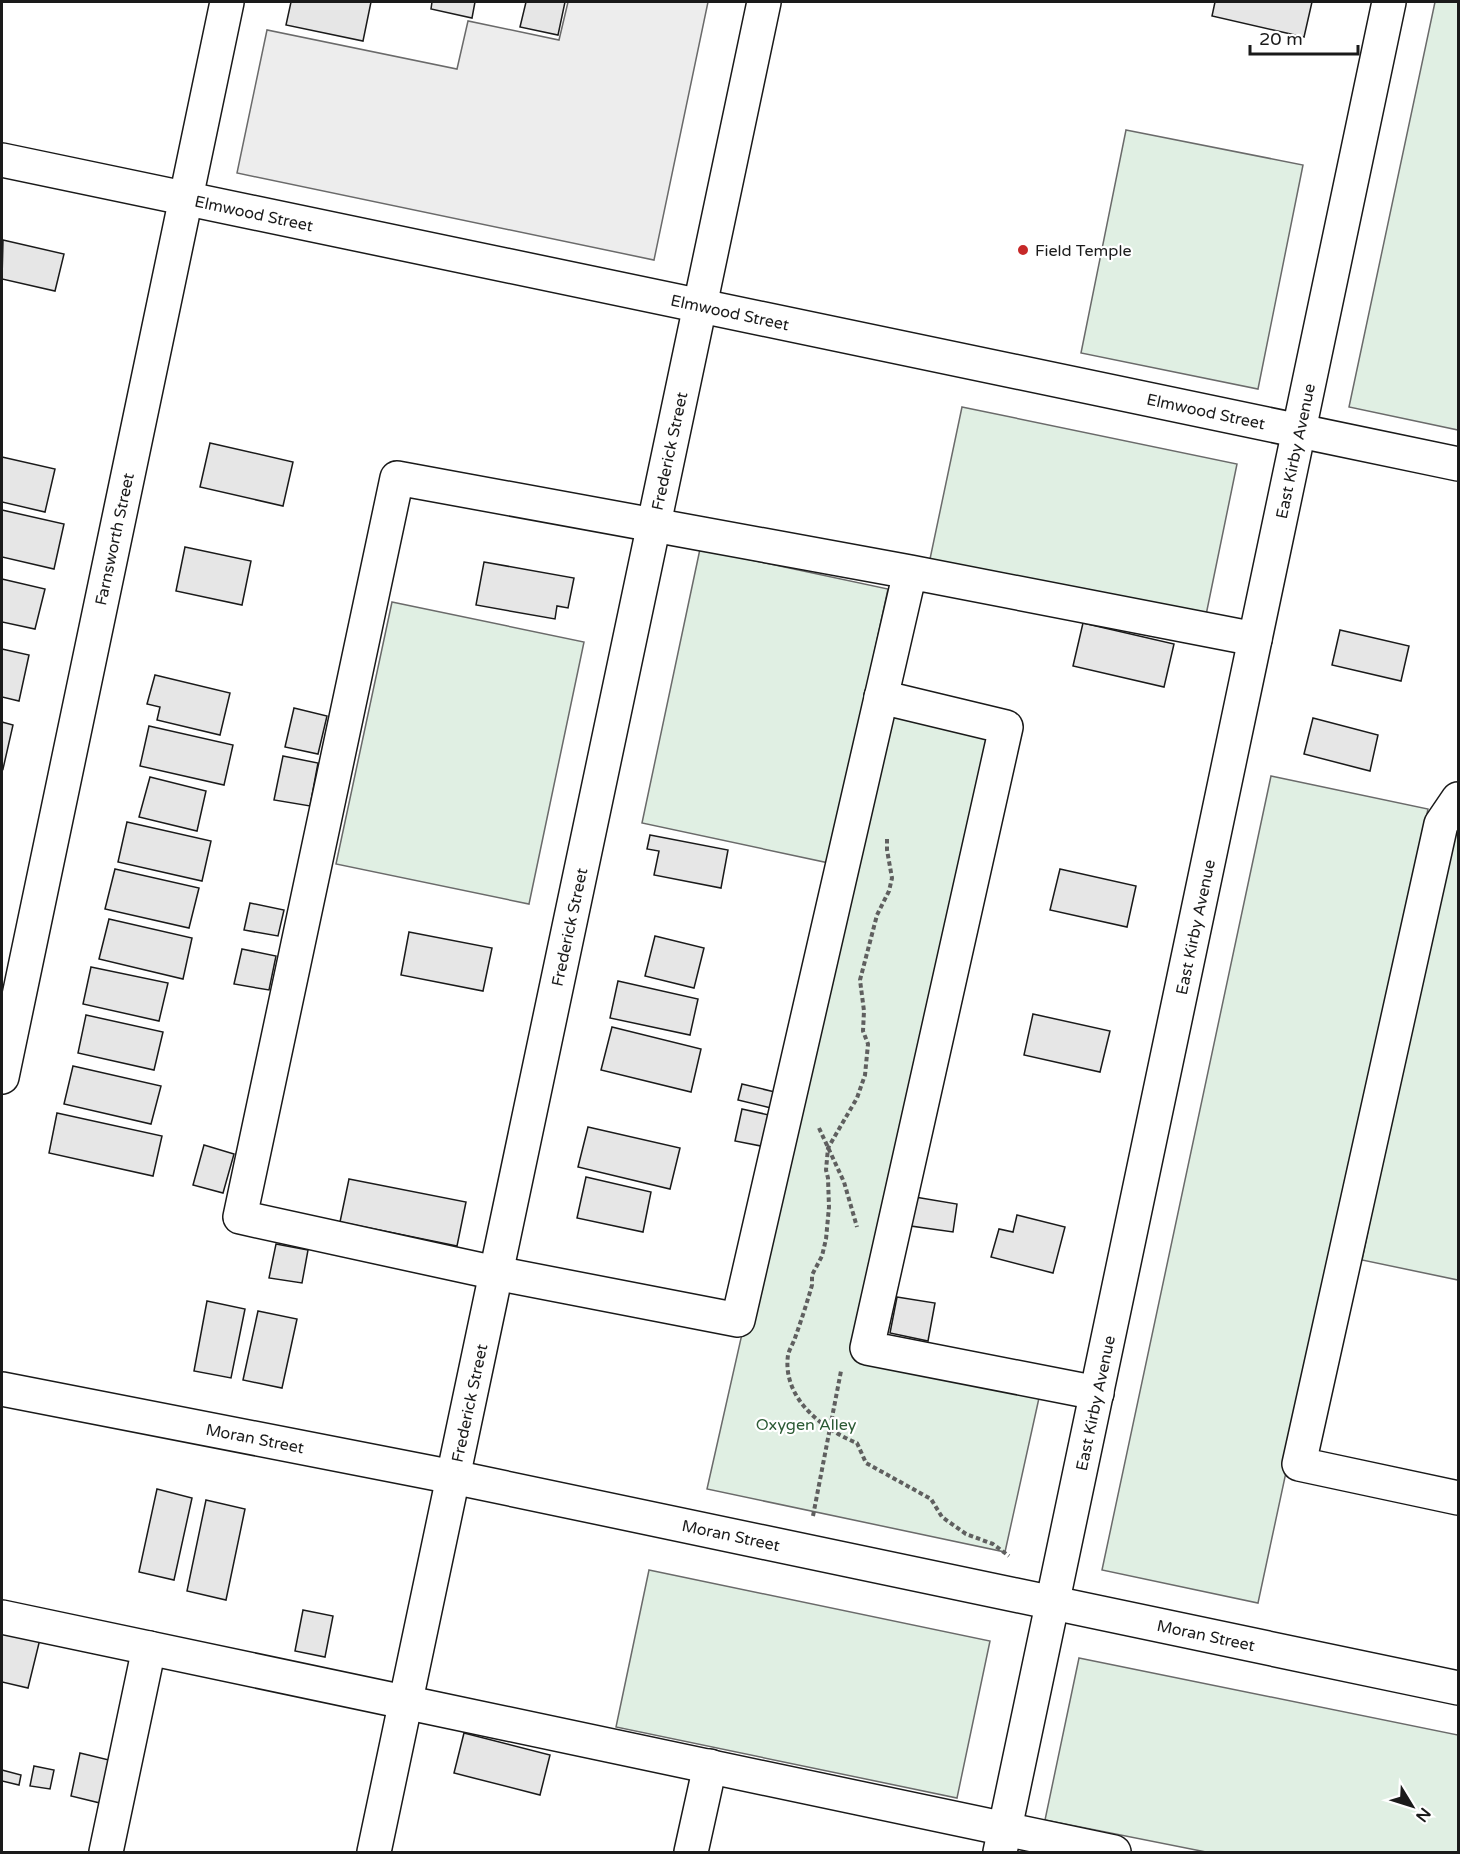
<svg xmlns="http://www.w3.org/2000/svg" width="1460" height="1854" font-family="'Varela Round',sans-serif">
<rect width="100%" height="100%" fill="#fff"/>
<g fill="#e0efe3" stroke="#6a6a6a" stroke-width="1.5">
<path d="M1435,2H1458V430L1349,407Z"/>
<path d="M1126,130L1303,165L1258,389L1081,353Z"/>
<path d="M962,407L1237,464L1206,615L930,559Z"/>
<path d="M700,549L888,589L829,863L642,823Z"/>
<path d="M392,602L584,642L529,904L336,864Z"/>
<path d="M883,709L995,734L855,1358L1039,1398L1005,1552L707,1489Z"/>
<path d="M1271,776L1428,809L1258,1603L1102,1570Z"/>
<path d="M1458,819V1280L1362,1260L1450,828Z"/>
<path d="M649,1570L990,1641L957,1798L616,1727Z"/>
<path d="M1079,1658L1458,1735V1852H1206L1045,1820Z"/>
</g>
<path fill="#ededed" stroke="#6a6a6a" stroke-width="1.5" d="M568,2H708L654,260L237,173L267,30L457,69L468,21L559,40Z"/>
<g fill="#e6e6e6" stroke="#1a1a1a" stroke-width="1.5">
<path d="M291,2H371L363,41L286,25Z"/>
<path d="M432,2H475L472,18L431,9Z"/>
<path d="M526,2H565L558,35L520,27Z"/>
<path d="M1215,2H1312L1304,37L1212,16Z"/>
<path d="M3,240L64,254L55,291L2,279Z"/>
<path d="M210,443L293,462L283,506L200,487Z"/>
<path d="M2,457L55,469L45,512L2,502Z"/>
<path d="M2,510L64,524L54,569L2,557Z"/>
<path d="M185,547L251,561L242,605L176,591Z"/>
<path d="M484,562L574,578L568,608L557,606L555,619L476,605Z"/>
<path d="M2,579L45,589L35,629L2,622Z"/>
<path d="M1083,623L1174,644L1164,687L1073,666Z"/>
<path d="M1340,630L1409,646L1401,681L1332,665Z"/>
<path d="M2,649L29,655L19,701L2,697Z"/>
<path d="M155,675L230,693L220,735L157,720L160,707L147,704Z"/>
<path d="M294,708L327,716L318,754L285,747Z"/>
<path d="M1313,718L1378,735L1370,771L1304,754Z"/>
<path d="M2,722L13,725L3,769L2,768Z"/>
<path d="M149,726L233,745L224,785L140,766Z"/>
<path d="M283,756L318,763L310,806L274,800Z"/>
<path d="M150,777L206,791L197,831L139,817Z"/>
<path d="M127,822L211,841L202,881L118,862Z"/>
<path d="M650,835L728,850L721,888L654,875L659,851L647,849Z"/>
<path d="M115,869L199,888L189,928L105,909Z"/>
<path d="M1060,869L1136,886L1127,927L1050,910Z"/>
<path d="M250,903L284,910L278,936L244,930Z"/>
<path d="M109,919L192,938L183,979L99,959Z"/>
<path d="M409,932L492,948L483,991L401,975Z"/>
<path d="M655,936L704,948L694,988L645,976Z"/>
<path d="M242,949L276,956L269,990L234,984Z"/>
<path d="M91,967L168,983L159,1021L83,1004Z"/>
<path d="M618,981L698,999L690,1035L610,1018Z"/>
<path d="M1033,1014L1110,1031L1100,1072L1024,1055Z"/>
<path d="M86,1015L163,1032L154,1070L78,1053Z"/>
<path d="M612,1027L701,1049L691,1092L601,1070Z"/>
<path d="M73,1066L161,1086L151,1124L64,1104Z"/>
<path d="M742,1084L779,1093L775,1109L738,1100Z"/>
<path d="M742,1109L778,1117L771,1148L735,1141Z"/>
<path d="M57,1113L162,1136L153,1176L49,1153Z"/>
<path d="M588,1127L680,1148L670,1189L578,1167Z"/>
<path d="M204,1145L234,1154L223,1193L193,1185Z"/>
<path d="M586,1177L651,1192L643,1232L577,1218Z"/>
<path d="M349,1179L466,1202L457,1246L340,1222Z"/>
<path d="M915,1197L957,1204L953,1232L911,1226Z"/>
<path d="M1017,1215L1065,1227L1053,1273L991,1257L999,1229L1013,1232Z"/>
<path d="M276,1244L308,1250L302,1283L269,1278Z"/>
<path d="M897,1297L935,1303L928,1341L890,1333Z"/>
<path d="M207,1301L245,1309L231,1378L194,1371Z"/>
<path d="M258,1311L297,1319L282,1388L243,1380Z"/>
<path d="M157,1489L192,1498L174,1580L139,1572Z"/>
<path d="M206,1500L245,1509L226,1600L187,1591Z"/>
<path d="M303,1610L333,1616L325,1657L295,1651Z"/>
<path d="M2,1631L40,1639L28,1688L2,1682Z"/>
<path d="M464,1733L550,1755L540,1795L454,1773Z"/>
<path d="M80,1753L109,1760L100,1803L71,1796Z"/>
<path d="M34,1766L54,1770L50,1789L30,1786Z"/>
<path d="M2,1770L21,1775L19,1785L2,1781Z"/>
</g>
<g fill="none" stroke-linecap="round" stroke-linejoin="round">
<g stroke="#1a1a1a" stroke-width="36">
<g id="minor">
<path d="M2,160L1458,464"/>
<path d="M910,572L738,1320L496,1273L240,1217L397,478L910,572L1255,639"/>
<path d="M881,697L1006,727L867,1348L1097,1393"/>
<path d="M1458,799L1441,824L1299,1464L1458,1498"/>
<path d="M2,1077L227,2"/>
<path d="M2,1389L453,1477L1458,1688"/>
<path d="M2,1617L1114,1852"/>
<path d="M106,1852L149,1648"/>
<path d="M374,1852L764,2"/>
<path d="M691,1852L710,1766"/>
<path d="M1000,1852L1389,2"/>
</g>
</g>
<g stroke="#5f5f5f" stroke-width="4" stroke-dasharray="4.5 3" stroke-linecap="butt">
<path d="M887,839V850L892,878L889,891L877,915L860,980L864,1011L863,1031L868,1044L865,1075L857,1098L828,1148L826,1170L828,1178L829,1207L826,1239L822,1256L812,1275V1285C807,1303 801,1321 795,1338C793,1344 789,1350 788,1355C782,1398 822,1429 857,1443L866,1463L931,1499L942,1517L966,1534L993,1544L1009,1556"/>
<path d="M819,1128L844,1182L857,1227"/>
<path d="M813,1516L841,1371"/>
</g>
<use href="#minor" stroke="#fff" stroke-width="33"/>
</g>
<circle fill="#c62828" stroke="#fff" stroke-width="2" cx="1023" cy="250" r="6"/>
<g text-anchor="middle" stroke-width="4.5" stroke-linejoin="round" paint-order="stroke">
<g font-size="16" fill="#1a1a1a" stroke="#fff">
<text transform="translate(254 213) rotate(12)" y="6">Elmwood Street</text>
<text transform="translate(730 312) rotate(12)" y="6">Elmwood Street</text>
<text transform="translate(1206 411) rotate(12)" y="6">Elmwood Street</text>
<text transform="translate(669 451) rotate(-78)" y="6">Frederick Street</text>
<text transform="translate(1295 451) rotate(-78)" y="6">East Kirby Avenue</text>
<text transform="translate(114 539) rotate(-78)" y="6">Farnsworth Street</text>
<text transform="translate(569 927) rotate(-78)" y="6">Frederick Street</text>
<text transform="translate(1195 927) rotate(-78)" y="6">East Kirby Avenue</text>
<text transform="translate(469 1403) rotate(-78)" y="6">Frederick Street</text>
<text transform="translate(1095 1403) rotate(-78)" y="6">East Kirby Avenue</text>
<text transform="translate(255 1438) rotate(11)" y="6">Moran Street</text>
<text transform="translate(731 1535) rotate(12)" y="6">Moran Street</text>
<text transform="translate(1206 1635) rotate(12)" y="6">Moran Street</text>
</g>
<g font-size="16" fill="#1a1a1a" stroke="#fff" text-anchor="start">
<text x="1035" y="256">Field Temple</text>
</g>
<g font-size="16" fill="#2b5a34" stroke="#fff">
<text x="806" y="1430">Oxygen Alley</text>
</g>
</g>
<rect width="1460" height="1854" fill="none" stroke="#1a1a1a" stroke-width="6"/>
<g transform="translate(1412 1806) rotate(128)" stroke="#ffffff" stroke-width="4.5" paint-order="stroke">
<path d="M0-4.5L10 22L0 15L-10 22Z" fill="#1a1a1a"/>
<text y="-9" font-size="16" font-weight="bold" text-anchor="middle" fill="#1a1a1a">N</text>
</g>
<path d="M1250 45v9h108v-9" fill="none" stroke="#1a1a1a" stroke-width="3"/>
<text x="1259" y="45" font-size="18" fill="#1a1a1a" stroke="#ffffff" stroke-width="4.5" paint-order="stroke">20 m</text>
</svg>
